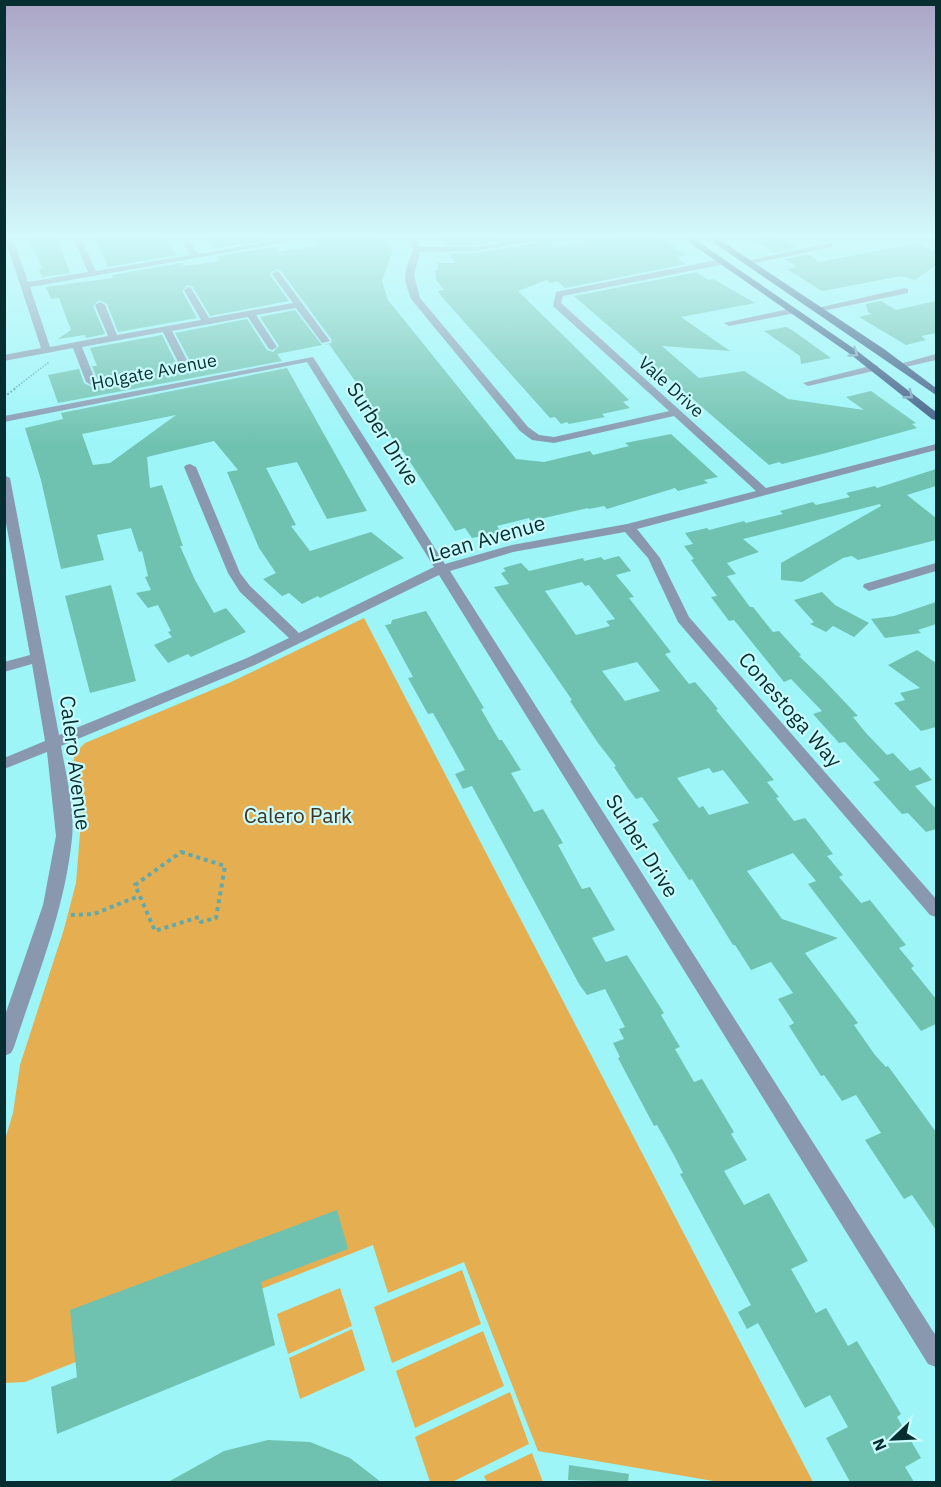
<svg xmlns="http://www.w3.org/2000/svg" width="941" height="1487" font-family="'IBM Plex Sans',sans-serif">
<rect width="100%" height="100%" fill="#9df5f8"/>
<g fill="#e5ae50">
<path d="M364,618L813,1482H719L538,1451L464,1262L388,1293L373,1245L25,1382L5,1383L4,1143L13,1113L20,1065L64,929L76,883L81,821L73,763L75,753L85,743L231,682Z"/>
<path d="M462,1270L481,1324L392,1363L374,1307Z"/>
<path d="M340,1288L352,1326L288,1354L277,1314Z"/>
<path d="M352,1329L365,1370L300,1399L289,1358Z"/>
<path d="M483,1331L504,1386L415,1428L396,1371Z"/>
<path d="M510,1392L529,1444L452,1482H430L415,1437Z"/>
<path d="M532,1453L543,1482H487L484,1476Z"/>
</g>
<g fill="#70c2b0" fill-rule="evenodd">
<path d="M27,236H57L70,273L42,277L39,269L42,268Z"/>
<path d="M94,236H165L177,255L108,267Z"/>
<path d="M206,236H278V238L213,249Z"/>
<path d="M313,236H381L393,249L382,281L388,300L516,459L544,462L590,451L593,455L629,446L625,443L671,434L718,477L704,480L708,483L678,491L675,488L607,509L604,506L589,509L588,508L531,521L529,518L497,526L501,532L472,538L465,528L455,531L405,454L384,428L360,388L329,344L324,345L331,343L332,340L281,271L277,269L271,272L270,275L289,301L210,316L193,287L187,285L182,291L197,318L118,332L107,304L99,300L93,306L105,334L86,338L85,335L58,339L71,330L59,298L51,299L46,287L113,278L112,275L182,263L184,266L220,261L218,256L279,246V252L320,245Z"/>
<path d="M437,236H524L475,245H443Z"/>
<path d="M618,236H659L686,255L676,257L686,264L565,288L557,281L550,283L547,280L518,291L629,400L623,402L630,408L602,414L605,417L569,424L567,422L561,424L555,417L550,418L442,297L438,291L444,290L436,280L435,270H438V263H455L449,254L475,253L552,240L553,248Z"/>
<path d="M748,236H779L797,248L774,253Z"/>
<path d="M918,243L936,253V265L915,280L901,276L822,291L787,269L797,267L785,259L808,254L819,262Z"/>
<path d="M697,272L708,280L713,279L755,303L681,317L730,351L662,346L699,378L744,371L788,399L864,410L846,397L871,391L916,423L912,424L917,428L826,453L782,464L779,462L769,465L574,296Z"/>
<path d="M881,301L896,310L936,301V333L921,336L926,340L906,345L859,317L872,314L868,312L866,304Z"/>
<path d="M295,310L322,345L277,354L282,361L58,403L48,375L79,369L84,383L92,387L98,381L92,366H97L90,348L162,335L176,363L184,367L190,361L175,333L247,319L267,350L273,352L279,346L260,317Z"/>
<path d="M786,327L792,330L831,358L801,364L800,356L764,331Z"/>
<path d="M287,368L367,511L327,519L297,462L266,468L296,525L291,526L310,551L371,532L404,558L320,598L318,596L302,604L289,593L282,596L263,579L276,573L259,548L227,472L238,470L214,441L147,457L150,488L162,485L183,546H180L195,580L214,613L226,608L246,632L191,657L188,654L168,663L154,645L172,637L168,632L171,631L158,605L148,608L136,593L151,590L145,577L148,576L142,551L139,552L131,528L97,535L104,560L61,569L41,480L25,428L63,419L61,413ZM176,415L110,463L93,465L82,434Z"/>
<path d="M936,469V486L907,495L936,518V540L858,560L852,556L843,558L802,582L781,580V563L881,506L880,504L743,539L759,552L727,563L736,574L727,576L750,607H753L773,632L779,631L801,655L799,656L823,679L858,716L853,717L866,733L887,755L893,753L910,771L920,767L932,780L915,786L936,809V829L926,832L908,813L902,814L873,782L880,780L845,742L839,743L813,714L822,711L791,679L784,682L734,620L729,621L711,597L717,596L691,560L694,559L684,546L693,544L685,533L707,528L709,530L744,521L746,523L783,514L780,511L813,502L816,505L850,497L846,493L875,486L877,488Z"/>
<path d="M619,556L631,571L616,575L634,597L629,598L671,652L665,654L689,684L695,682L708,697L718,709L716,710L774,780L767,782L779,797L776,798L794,821L805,818L817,833L833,854L827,856L843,875L839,877L861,903L870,900L906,945L899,948L914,966L911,968L936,999V1024L921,1031L808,884L816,881L793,853L747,871L782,919L838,938L805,953L858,1023L854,1025L875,1055L886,1067L888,1066L936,1132V1230L912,1195L904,1199L865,1140L881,1133L856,1095L842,1101L824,1075L821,1076L789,1026L794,1023L778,999L793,993L771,962L751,970L735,945H733L692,879L689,880L652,824L659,821L642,797L636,799L627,787L614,767L616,766L598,743L570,701L572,700L494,587L509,584L501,573L506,571L503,568L521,563L529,571L583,558L584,561L601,557L604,560ZM582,582L585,586L589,585L615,619L606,621L610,626L576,635L545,591ZM637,662L660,691L625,701L602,671ZM709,768L713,773L723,770L749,803L709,815L703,806L699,808L677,778Z"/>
<path d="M111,585L136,681L90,693L65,596Z"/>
<path d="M822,592L835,605L869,623L854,637L833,626L826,632L810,624L814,622L794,600Z"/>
<path d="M936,602V624L918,630L921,633L885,638L871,619L894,616Z"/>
<path d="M426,611L484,708L481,709L499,740H502L521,770L511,773L534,812L543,809L563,843L558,845L582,889L590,887L615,930L592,938L606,962L627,955L664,1013L661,1015L680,1047L675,1049L694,1082L702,1079L734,1132L731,1134L747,1160L724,1171L744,1205L769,1193L808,1261L791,1269L816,1313L826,1308L848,1346L857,1341L901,1414L897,1417L921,1458L905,1467L914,1482H850L826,1438L848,1427L830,1395L805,1408L758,1323L747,1329L738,1312L751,1305L680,1174L683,1173L675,1157L657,1125L654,1126L618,1058L620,1057L613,1043L624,1039L619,1029L625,1027L605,989L587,995L579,984L472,786L463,789L455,774L465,770L433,713L428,714L408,678L413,677L385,625L391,624L392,620Z"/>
<path d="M917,650L936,663V727L921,731L894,703L905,700L900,693L920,688L888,665Z"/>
<path d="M337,1210L348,1249L261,1282L275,1345L57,1434L51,1387L77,1377L70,1310Z"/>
<path d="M268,1440L310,1442L350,1458L381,1482H168L224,1451Z"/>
<path d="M569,1465L629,1474L628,1482L568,1480Z"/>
</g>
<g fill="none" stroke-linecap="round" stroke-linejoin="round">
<path stroke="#63a9ab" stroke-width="1.5" stroke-dasharray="1.5 1.5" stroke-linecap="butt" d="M14,389L49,362"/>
<path stroke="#63a9ab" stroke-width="2" stroke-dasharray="2 2" stroke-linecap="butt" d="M4,397L16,388"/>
<g stroke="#63a9ab" stroke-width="4" stroke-dasharray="4 4" stroke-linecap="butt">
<path d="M181,852L225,866L216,918L201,922L199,917L155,931L135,885Z"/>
<path d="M71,915L94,914L139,896"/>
</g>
<g fill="#8998af" fill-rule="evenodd">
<path d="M4,236H12L28,282L88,272L72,236H80L96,271L190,255L179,236H187L198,254L290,238L288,236H297L299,240L30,287L50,347L108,336L95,305L100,302L105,305L117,335L201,320L184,290L188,287L191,288L209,318L293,303L272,274L276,271L279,272L330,341L322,343L296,308L256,315L277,347L272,350L269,349L248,317L172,331L188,362L183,365L178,362L163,332L82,347L96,382L91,385L86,382L73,348L4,361V355L41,348Z"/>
<path d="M408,236H416L420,247H475L540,236H562L475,251L420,252L414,275L420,298L528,427L539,435L554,437L669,411L553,306L556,292L722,259L725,260V264L563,296L561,303L766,488L936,444V450L637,529L660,558L689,617L936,899V917L930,915L678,622L648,558L625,532L513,552L450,571L936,1336V1367L928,1364L439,575L257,664L61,746C66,775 75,809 72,838C65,910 36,979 14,1047L11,1053L4,1056V1018L43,905L56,836L47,752L4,769V758L45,741L32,664L4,672V662L30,655L4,512V475L10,478L59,735L247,658L289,638L240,592L228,573L184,467L186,465L190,464L196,467L240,573L250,586L299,633L434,567L307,362L4,422V416L313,357L445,564L512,545L627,524L756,491L674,416L554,443L532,440L520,431L411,299L405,281L406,269L413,250Z"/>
<path d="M829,243H832V247L746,265L742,262Z"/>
<path d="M905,288L908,289V293L818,312L813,309Z"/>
<path d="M793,308L798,311L796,313L729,326L724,323Z"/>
<path d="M936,354V360L901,368L896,365Z"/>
<path d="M874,365L878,366V370L808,386L803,383Z"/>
<path d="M936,563V571L869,591L863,587L864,584Z"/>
</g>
<g fill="#3f5981" fill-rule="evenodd">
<path d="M680,236H690L856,350L936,412V420L932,419L850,354Z"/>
<path d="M704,236H714L884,349L936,388V395Z"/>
</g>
</g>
<defs><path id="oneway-chevron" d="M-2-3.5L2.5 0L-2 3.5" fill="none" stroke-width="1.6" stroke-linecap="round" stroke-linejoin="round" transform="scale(1.5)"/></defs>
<g stroke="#7ea2b9">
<use href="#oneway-chevron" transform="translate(854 353) rotate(35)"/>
<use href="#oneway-chevron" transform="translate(909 395) rotate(38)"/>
</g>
<linearGradient id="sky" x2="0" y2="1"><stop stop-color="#aba4c5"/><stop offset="0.53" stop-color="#d3fafc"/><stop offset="1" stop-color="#d3fafc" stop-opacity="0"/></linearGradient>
<rect width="941" height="445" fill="url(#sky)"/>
<g text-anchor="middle" stroke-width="4.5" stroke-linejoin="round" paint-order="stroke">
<g font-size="18" fill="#062d2f" stroke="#cafcfd">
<text transform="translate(154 372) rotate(-11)" y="6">Holgate Avenue</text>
<text transform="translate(671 387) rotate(42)" y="6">Vale Drive</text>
</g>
<g font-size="21" fill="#062d2f" stroke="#cafcfd">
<text transform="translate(383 434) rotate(58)" y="7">Surber Drive</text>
<text transform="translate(487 539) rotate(-16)" y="7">Lean Avenue</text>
<text transform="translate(790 710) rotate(49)" y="7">Conestoga Way</text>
<text transform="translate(75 763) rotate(83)" y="7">Calero Avenue</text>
<text transform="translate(642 846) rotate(58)" y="7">Surber Drive</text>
</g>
<g font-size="21" fill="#40331f" stroke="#cafcfd">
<text x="298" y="823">Calero Park</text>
</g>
</g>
<rect width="941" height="1487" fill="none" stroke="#062d2f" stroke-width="12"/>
<g transform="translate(893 1439) rotate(247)" stroke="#cafcfd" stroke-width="4.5" paint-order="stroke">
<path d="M0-4.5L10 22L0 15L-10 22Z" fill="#062d2f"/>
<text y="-9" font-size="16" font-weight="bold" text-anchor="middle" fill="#062d2f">N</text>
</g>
</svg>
